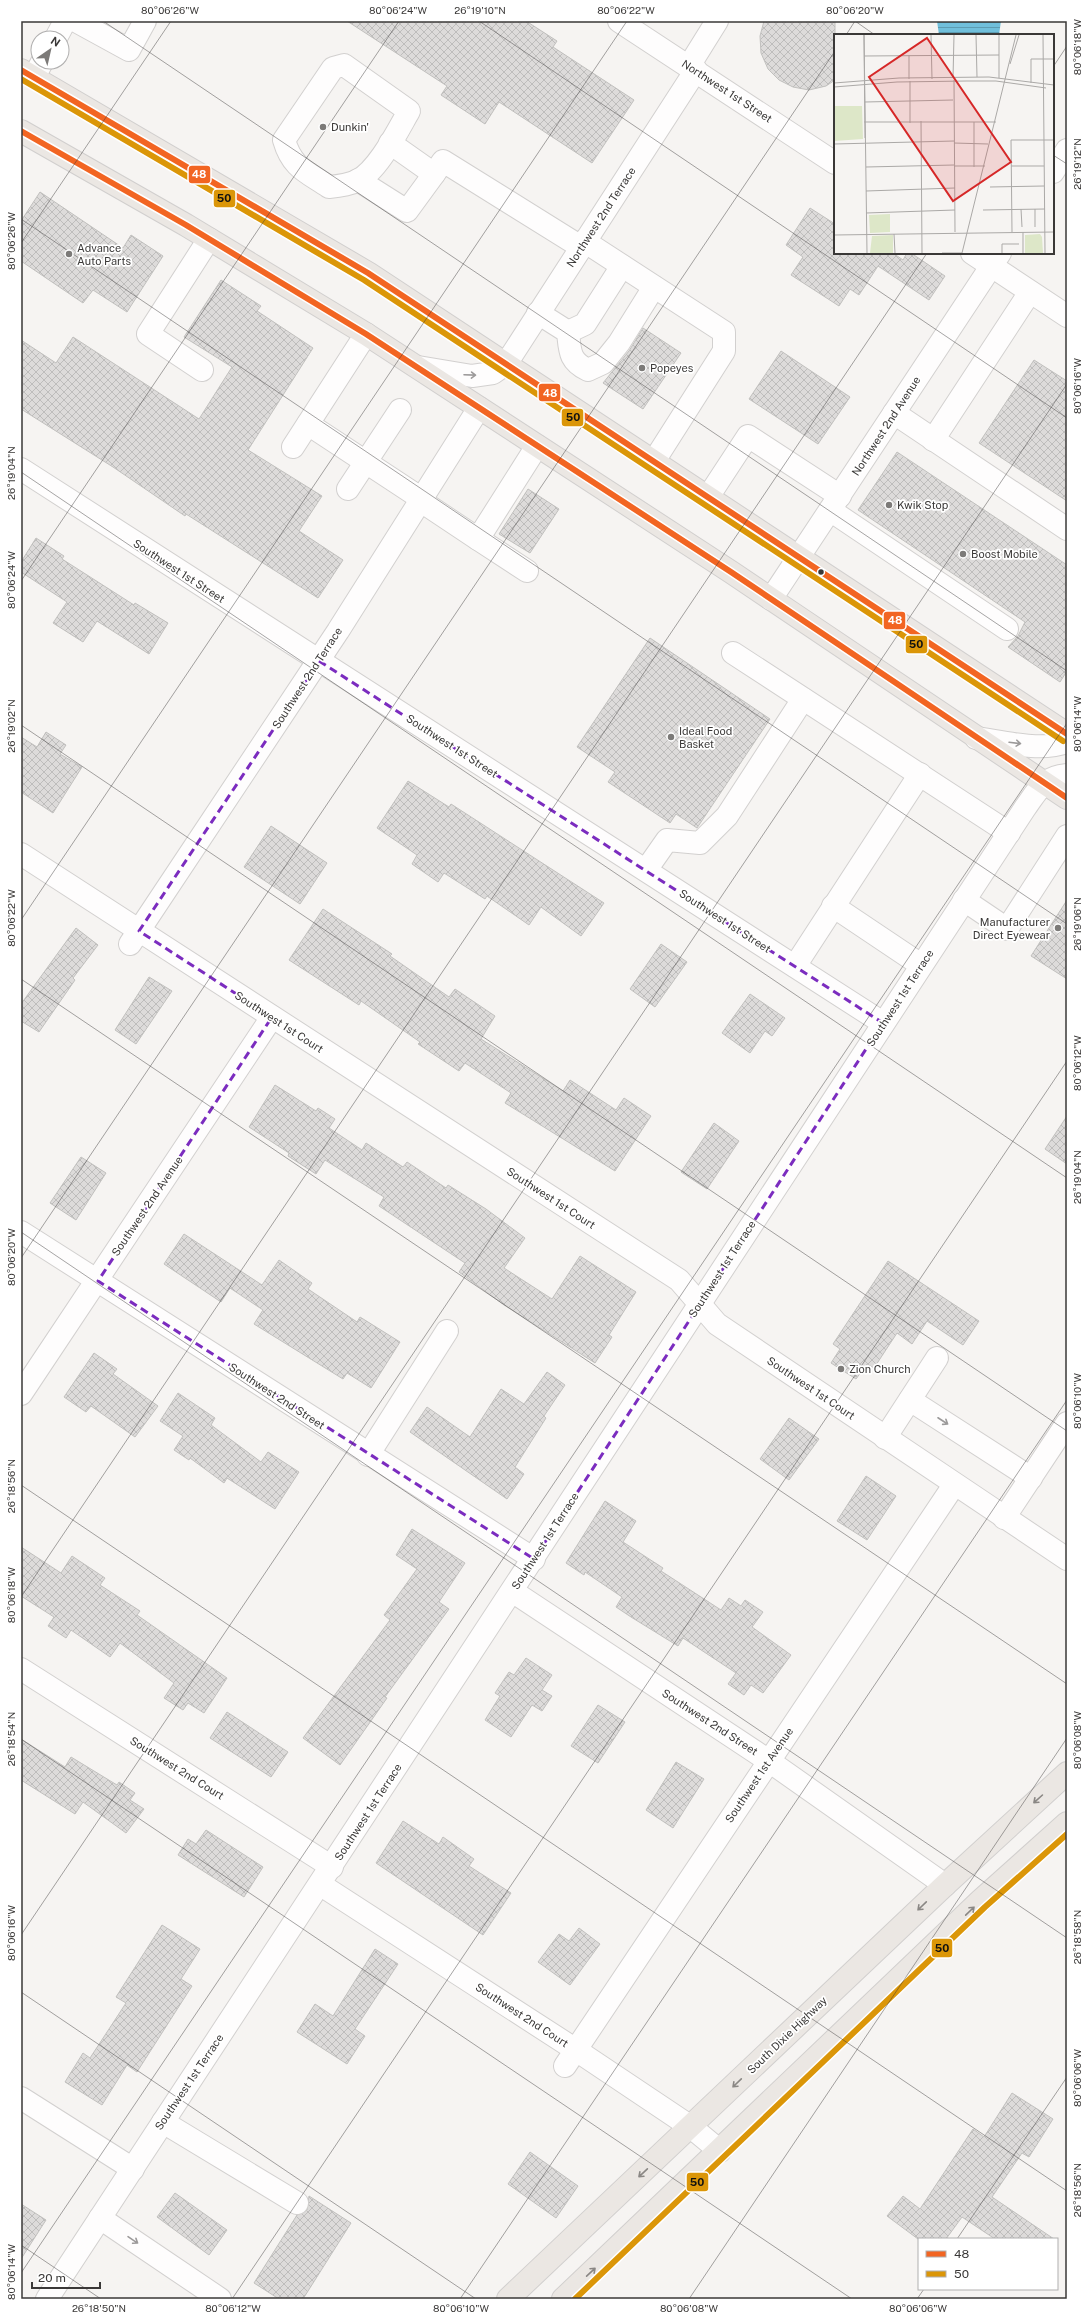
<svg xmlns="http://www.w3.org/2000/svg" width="1088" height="2320" font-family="'Public Sans',sans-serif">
<defs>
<pattern id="water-rules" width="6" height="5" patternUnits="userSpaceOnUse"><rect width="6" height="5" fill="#70bfdb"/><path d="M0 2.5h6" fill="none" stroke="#5d9cb2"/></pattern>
<pattern id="building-cross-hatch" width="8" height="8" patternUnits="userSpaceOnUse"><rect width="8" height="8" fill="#dddbda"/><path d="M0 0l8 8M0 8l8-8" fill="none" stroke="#bebdbc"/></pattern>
</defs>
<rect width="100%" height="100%" fill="#f6f4f2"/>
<path fill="url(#water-rules)" d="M937,21H1001L999,35H939Z"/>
<g fill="url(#building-cross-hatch)" stroke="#c1c0be">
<path d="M347,21H526L557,41L553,47L634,100L592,163L499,102L485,124L441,95L447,86Z"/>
<path d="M764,21H835V80L826,86L809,90L793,87L779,80L768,69L761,53L760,36Z"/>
<path d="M40,192L123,248L131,235L163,256L127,312L93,290L83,303L21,261V221Z"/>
<path d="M810,208L835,224V253H893L903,260L907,253H911L945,276L929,300L878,266L859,295L850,289L839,306L791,275L803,257L786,245Z"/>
<path d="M221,280L261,306L257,311L313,348L248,450L322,496L299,531L343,560L318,598L186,514L185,516L113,467L21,409V340L56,363L73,337L199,419L232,367L184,337Z"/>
<path d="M643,328L681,353L643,409L603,383L629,351Z"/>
<path d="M781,351L850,397L818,444L749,399Z"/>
<path d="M1034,360L1067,381V501L979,443Z"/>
<path d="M897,452L1067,565V671L1060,682L1008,647L1018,636L1025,622L858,510Z"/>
<path d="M528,489L559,509L530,553L499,534Z"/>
<path d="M36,538L64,556L62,559L134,605L135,603L168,623L149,654L97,621L83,642L53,623L67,602L21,572V562Z"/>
<path d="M650,638L770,719L697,828L676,814L670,823L608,782L615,772L577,747Z"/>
<path d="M46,732L66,745L60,754L82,767L53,813L21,792V737L37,747Z"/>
<path d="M408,781L449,807L451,804L604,903L581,936L541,907L529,925L487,896L485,899L444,873L438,882L412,864L417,855L377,828Z"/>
<path d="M271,826L327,863L300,904L244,867Z"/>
<path d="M1067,900V979L1031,956Z"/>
<path d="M323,909L392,954L390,956L449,997L455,989L495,1016L481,1039L563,1091L570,1080L616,1110L624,1098L651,1116L615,1171L505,1103L511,1093L465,1063L459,1071L418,1044L420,1042L361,1001L359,1005L289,960Z"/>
<path d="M76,928L98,945L73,978L75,980L39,1032L21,1021V1004Z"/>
<path d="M661,944L687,962L655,1007L630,989Z"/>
<path d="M149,977L172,991L136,1044L115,1030Z"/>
<path d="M750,994L785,1018L772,1036L765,1031L750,1053L722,1033Z"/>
<path d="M275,1085L316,1111L318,1108L335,1119L329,1128L362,1150L366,1143L403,1167L407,1162L446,1188L448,1185L486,1209L525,1238L504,1268L552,1299L580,1256L636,1292L609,1335L612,1337L595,1363L504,1305L459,1272L465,1263L379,1206L384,1197L325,1160L316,1174L288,1156L289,1153L249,1127Z"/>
<path d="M1067,1116V1164L1045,1149Z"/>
<path d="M714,1123L739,1141L707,1189L681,1172Z"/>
<path d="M81,1157L106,1173L76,1220L50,1203Z"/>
<path d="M184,1234L262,1285L279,1260L312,1283L308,1289L357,1322L360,1317L400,1342L371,1388L347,1373L343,1379L254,1324L263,1310L230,1288L221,1302L164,1264Z"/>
<path d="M888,1261L979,1321L963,1345L927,1321L912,1344L897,1333L874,1368L867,1364L856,1379L831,1363L840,1349L833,1344Z"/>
<path d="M94,1353L117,1369L113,1374L158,1406L135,1437L91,1406L86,1412L64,1397Z"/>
<path d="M547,1372L565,1385L544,1416L546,1418L515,1467L524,1474L507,1499L410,1432L427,1407L470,1437L501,1389L524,1404Z"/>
<path d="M178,1393L215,1418L211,1425L261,1462L268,1452L299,1472L275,1509L227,1478L224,1483L190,1458L189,1460L174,1450L183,1436L160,1421Z"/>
<path d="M789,1418L819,1439L789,1480L760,1459Z"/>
<path d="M866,1476L896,1496L867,1540L837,1521Z"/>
<path d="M605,1501L636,1521L623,1542L663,1568L661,1571L721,1610L729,1598L741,1606L745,1600L763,1612L752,1627L791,1655L763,1693L751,1685L744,1695L728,1684L736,1673L683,1638L678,1646L631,1617L616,1607L622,1597L585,1572L584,1575L566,1563Z"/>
<path d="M412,1529L465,1563L439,1602L449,1609L385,1697L387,1698L340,1765L303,1738L390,1620L384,1615L417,1569L396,1555Z"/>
<path d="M21,1547L61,1573L72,1556L105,1578L100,1585L140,1611L137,1615L227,1678L204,1713L188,1703L183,1710L164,1698L174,1683L120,1643L110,1657L71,1630L66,1638L48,1626L54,1617L21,1596Z"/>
<path d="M526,1658L552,1675L542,1690L552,1696L542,1711L532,1705L511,1737L485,1720L500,1696L495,1693L509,1672L514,1675Z"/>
<path d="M598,1705L625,1722L598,1763L571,1746Z"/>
<path d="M227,1712L288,1752L271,1777L210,1738Z"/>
<path d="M21,1739L65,1767L71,1757L117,1785L119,1782L135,1793L130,1800L144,1809L126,1833L83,1802L75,1814L21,1780Z"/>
<path d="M676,1762L704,1779L673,1828L646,1810Z"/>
<path d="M403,1821L439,1844L443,1837L474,1859L469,1866L511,1893L483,1935L376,1863Z"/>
<path d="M206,1830L263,1867L244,1897L178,1855L188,1839L196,1844Z"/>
<path d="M162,1925L200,1949L181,1979L192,1986L137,2072L127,2065L102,2105L65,2082L83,2053L90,2058L126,2003L116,1997Z"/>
<path d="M579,1928L600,1944L570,1985L538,1962L559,1934L569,1941Z"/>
<path d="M375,1949L398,1964L355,2029L365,2036L347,2064L297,2032L315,2004L333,2016Z"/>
<path d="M1012,2093L1053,2119L1029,2157L1022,2153L992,2197L1054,2239H995L962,2217L946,2239H918L887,2216L903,2196L920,2209L973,2129L984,2137Z"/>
<path d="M530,2152L578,2186L556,2218L508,2184Z"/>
<path d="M175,2193L227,2230L209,2255L157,2217Z"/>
<path d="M309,2196L351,2223L303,2299H279L254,2283L297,2215L307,2210Z"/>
<path d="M21,2204L46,2220L21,2259Z"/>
</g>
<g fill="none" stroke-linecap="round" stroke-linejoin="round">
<g stroke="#d2d0cf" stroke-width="24">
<g id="minor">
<path d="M76,21L129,50L145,21"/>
<path d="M619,21L835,163"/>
<path d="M56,38L65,21"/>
<path d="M344,65L409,111C398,130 378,171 357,181C348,185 339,186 329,187C307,172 292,168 284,140L333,68Z"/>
<path d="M689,66L717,21"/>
<path d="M34,77L42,62"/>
<path d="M390,143L434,174L443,161L581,247"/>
<path d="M1053,172L1067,150"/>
<path d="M358,180L407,211L434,174"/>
<path d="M584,241L724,332V351L654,461"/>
<path d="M972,253L1067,316"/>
<path d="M538,313L568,332C570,351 569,361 588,370L603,363L619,343L654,287"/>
<path d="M568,332L585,324L622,266"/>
<path d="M418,367L472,376L493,373L506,364L696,70"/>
<path d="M202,370L148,334L209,239"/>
<path d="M894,413L1067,529"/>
<path d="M308,424L422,499"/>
<path d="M933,440L1030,292"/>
<path d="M293,447L366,334"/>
<path d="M21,469L883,1023"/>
<path d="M348,489L400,410"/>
<path d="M708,497L748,436L840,496"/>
<path d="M421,501L478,539L537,446"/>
<path d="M830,510L1007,629"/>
<path d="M478,539L527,571"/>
<path d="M771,599L1000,253"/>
<path d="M733,653L1009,833"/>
<path d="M976,738C1004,742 1040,752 1067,742"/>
<path d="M21,854L679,1280L717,1324L1067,1559"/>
<path d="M646,870L667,840L700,843L727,816L803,699"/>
<path d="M964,900L1007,929L1067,836"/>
<path d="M833,906L921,965"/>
<path d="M130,944L338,631L479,408"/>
<path d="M795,966L920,774"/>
<path d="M21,1232L534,1559"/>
<path d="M21,1394L272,1017"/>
<path d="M910,1400L1031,1478"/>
<path d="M885,1438L937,1358"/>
<path d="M368,1455L447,1331"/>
<path d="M1004,1518L1067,1423"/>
<path d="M512,1591L769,1761L945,1885"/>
<path d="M21,1669L332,1867"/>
<path d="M321,1885L576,2050L691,2127L720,2151"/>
<path d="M565,2066L954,1485"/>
<path d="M21,2098L133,2169"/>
<path d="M163,2122L297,2203"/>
<path d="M100,2218L220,2299"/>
<path d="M47,2299L1025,808C1038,790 1043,777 1067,775"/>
</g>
</g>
<g stroke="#d1cfce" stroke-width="24">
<g id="major">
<path d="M21,70L368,273L1067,734"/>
<path d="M21,131L186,225L366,334L731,572L1067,798"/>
<path d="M508,2299L945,1885L1067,1773"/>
<path d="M563,2299L980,1901L1067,1823"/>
</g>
</g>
<use href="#minor" stroke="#fefdfd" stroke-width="22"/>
<use href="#major" stroke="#ebe7e3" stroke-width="22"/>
<g stroke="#fff" stroke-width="9">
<g id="bus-1">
<path d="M21,70L368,273L1067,734"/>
<path d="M21,131L186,225L366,334L731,572L1067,798"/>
</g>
</g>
<g stroke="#fff" stroke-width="9">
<g id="bus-2">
<path d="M21,79L364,280L1063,741"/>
<path d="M575,2299L985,1907L1067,1834"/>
</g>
</g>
<use href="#bus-1" stroke="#f26522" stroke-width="6"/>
<use href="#bus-2" stroke="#db9608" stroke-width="6"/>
</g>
<defs><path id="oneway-shaft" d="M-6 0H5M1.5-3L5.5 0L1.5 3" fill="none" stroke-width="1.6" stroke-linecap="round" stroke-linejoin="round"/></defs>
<g stroke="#9c9a9a">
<use href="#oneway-shaft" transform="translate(470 375) rotate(2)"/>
<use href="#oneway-shaft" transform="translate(1015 743) rotate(7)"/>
<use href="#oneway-shaft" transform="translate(943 1421) rotate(33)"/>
<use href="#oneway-shaft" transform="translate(133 2240) rotate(34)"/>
</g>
<g stroke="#8a8784">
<use href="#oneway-shaft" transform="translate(1038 1799) rotate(138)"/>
<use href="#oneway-shaft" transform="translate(922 1906) rotate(136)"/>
<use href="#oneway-shaft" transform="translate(970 1911) rotate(-44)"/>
<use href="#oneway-shaft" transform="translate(737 2083) rotate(136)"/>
<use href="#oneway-shaft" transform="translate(643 2173) rotate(137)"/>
<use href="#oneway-shaft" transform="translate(591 2272) rotate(-43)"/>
</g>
<path fill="none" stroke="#7b2cbf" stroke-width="3" stroke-dasharray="8 5" stroke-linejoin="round" d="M319,661L883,1023L534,1559L98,1281L272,1017L139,931Z"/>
<path fill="none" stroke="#3a3837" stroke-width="1" stroke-opacity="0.45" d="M103,21L1067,671M479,21L1067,418M855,21L875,35M846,35L855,21M1053,67L1067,46M1053,155L1067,164M21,219L1067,924M21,243L171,21M21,472L1067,1178M21,581L399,21M21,725L1067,1431M21,920L627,21M21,979L1067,1684M21,1232L1067,1938M21,1258L835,51M21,1485L1067,2191M21,1597L927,253M21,1739L852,2299M21,1935L1067,384M21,1992L476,2299M957,2239L1067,2077M21,2245L101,2299M21,2273L1067,723M232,2299L1067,1061M460,2299L1067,1400M689,2299L1067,1738M917,2299L924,2289"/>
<g fill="#7c7a78" stroke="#fff" stroke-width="1.5">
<circle cx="323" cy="127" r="4"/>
<circle cx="69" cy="254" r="4"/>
<circle cx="642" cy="368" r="4"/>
<circle cx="889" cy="505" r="4"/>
<circle cx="963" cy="554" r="4"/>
<circle cx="671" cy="737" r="4"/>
<circle cx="1058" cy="928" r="4"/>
<circle cx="841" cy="1369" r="4"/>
</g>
<circle fill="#3a3837" stroke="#fff" stroke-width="1.5" cx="821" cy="572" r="3.5"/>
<g text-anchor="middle" stroke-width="3.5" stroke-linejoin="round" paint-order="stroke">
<g font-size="11" fill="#3a3837" stroke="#fff">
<text transform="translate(727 91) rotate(33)" y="4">Northwest 1st Street</text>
<text transform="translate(601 217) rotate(-57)" y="4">Northwest 2nd Terrace</text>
<text transform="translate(886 426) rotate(-57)" y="4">Northwest 2nd Avenue</text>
<text transform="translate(179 571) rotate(33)" y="4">Southwest 1st Street</text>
<text transform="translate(307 678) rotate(-57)" y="4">Southwest 2nd Terrace</text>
<text transform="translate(452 746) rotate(33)" y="4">Southwest 1st Street</text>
<text transform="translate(725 921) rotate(33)" y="4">Southwest 1st Street</text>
<text transform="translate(900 998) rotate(-57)" y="4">Southwest 1st Terrace</text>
<text transform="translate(279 1022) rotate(33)" y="4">Southwest 1st Court</text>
<text transform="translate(551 1198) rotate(33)" y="4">Southwest 1st Court</text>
<text transform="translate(147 1206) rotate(-56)" y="4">Southwest 2nd Avenue</text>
<text transform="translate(722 1269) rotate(-57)" y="4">Southwest 1st Terrace</text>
<text transform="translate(811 1388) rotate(34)" y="4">Southwest 1st Court</text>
<text transform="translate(277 1396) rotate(33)" y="4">Southwest 2nd Street</text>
<text transform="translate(545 1541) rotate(-57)" y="4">Southwest 1st Terrace</text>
<text transform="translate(710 1722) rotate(33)" y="4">Southwest 2nd Street</text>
<text transform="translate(177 1768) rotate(32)" y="4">Southwest 2nd Court</text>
<text transform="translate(759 1775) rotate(-56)" y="4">Southwest 1st Avenue</text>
<text transform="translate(368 1812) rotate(-57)" y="4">Southwest 1st Terrace</text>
<text transform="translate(522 2015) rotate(33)" y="4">Southwest 2nd Court</text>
<text transform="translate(787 2035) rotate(-44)" y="4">South Dixie Highway</text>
<text transform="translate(189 2082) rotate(-56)" y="4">Southwest 1st Terrace</text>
</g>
<g font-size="11" fill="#3a3837" stroke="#fff" text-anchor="start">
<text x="331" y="131">Dunkin'</text>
<text x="77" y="252">Advance<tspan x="77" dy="13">Auto Parts</tspan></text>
<text x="650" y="372">Popeyes</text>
<text x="897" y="509">Kwik Stop</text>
<text x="971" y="558">Boost Mobile</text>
<text x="679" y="735">Ideal Food<tspan x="679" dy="13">Basket</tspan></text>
<text x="1050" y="926" text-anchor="end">Manufacturer<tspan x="1050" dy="13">Direct Eyewear</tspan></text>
<text x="849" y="1373">Zion Church</text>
</g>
</g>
<g transform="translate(834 34)">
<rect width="220" height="220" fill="#f6f4f2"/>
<path d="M56,180V198L36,199L35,181ZM59,201V219H36L38,202Z" fill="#dde7c8"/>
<path d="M0,72H28L29,105L0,107ZM206,200L208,203L209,219H191V201Z" fill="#dde7c8"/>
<path fill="none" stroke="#aba9a7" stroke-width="1" d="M30,1L33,219M30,1L31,104M97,1L98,45M142,1L143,43M165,1V44M209,1L211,219M30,22L165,21M176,30L185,1M119,44L120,1M75,45V21M120,46L121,198M76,47V89M0,49L65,44L155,43L220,51M197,49V25H220M0,53L63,48L132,47H162L212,54M31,68L119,66M87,87L88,219M30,88H162M140,88V133M120,109L154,110M0,110L120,107M120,132H151M177,132H210M32,133L120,131M156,153L210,152M32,157L121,154M187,175L188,193M201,175V193M149,176L211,175M32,179L121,176M178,198L177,106H220M189,198V219M60,200L61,219M0,201L220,198M108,219H128M128,219L182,1M168,219V210H185"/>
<path fill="#d62828" fill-opacity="0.15" stroke="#d62828" stroke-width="2" d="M93,4L177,128L119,167L35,43Z"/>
<rect width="220" height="220" fill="none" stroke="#3a3837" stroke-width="2"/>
</g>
<g stroke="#fff" stroke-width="1.5">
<rect x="188" y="165" width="23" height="19" rx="4" fill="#f26522"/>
<rect x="213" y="189" width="23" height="19" rx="4" fill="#db9608"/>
<rect x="538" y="383" width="23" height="19" rx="4" fill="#f26522"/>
<rect x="561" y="408" width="23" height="19" rx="4" fill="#db9608"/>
<rect x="883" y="611" width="23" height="19" rx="4" fill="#f26522"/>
<rect x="905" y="635" width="23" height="19" rx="4" fill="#db9608"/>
<rect x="931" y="1938" width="22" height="20" rx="4" fill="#db9608"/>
<rect x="686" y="2172" width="23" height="20" rx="4" fill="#db9608"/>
</g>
<g font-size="11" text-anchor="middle" font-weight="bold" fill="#fff">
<text x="199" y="178">48</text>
<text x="550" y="397">48</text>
<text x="895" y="624">48</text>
</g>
<g font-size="11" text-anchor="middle" font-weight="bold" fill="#111">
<text x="224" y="202">50</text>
<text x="573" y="421">50</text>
<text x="916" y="648">50</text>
<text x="942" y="1952">50</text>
<text x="697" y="2186">50</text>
</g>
<rect width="1088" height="2320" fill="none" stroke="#ffffff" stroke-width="44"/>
<rect x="918" y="2238" width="140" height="52" fill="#ffffff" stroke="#b0afaf"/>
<rect x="926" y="2251" width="20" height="6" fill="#f26522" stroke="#b0afaf"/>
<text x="954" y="2258" font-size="12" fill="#3a3837">48</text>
<rect x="926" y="2271" width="20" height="6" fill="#db9608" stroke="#b0afaf"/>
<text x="954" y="2278" font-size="12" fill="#3a3837">50</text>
<g transform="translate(50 50) rotate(34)"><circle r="19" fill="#ffffff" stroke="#b0afaf"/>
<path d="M0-3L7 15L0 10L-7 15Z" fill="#7c7a78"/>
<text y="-6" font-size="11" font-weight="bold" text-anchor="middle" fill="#3a3837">N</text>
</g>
<path d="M32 2282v6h68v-6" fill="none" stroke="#3a3837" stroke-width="2"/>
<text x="38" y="2282" font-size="12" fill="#3a3837" stroke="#ffffff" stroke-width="3" paint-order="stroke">20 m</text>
<rect x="22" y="22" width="1044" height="2276" fill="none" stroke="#3a3837" stroke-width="1.5"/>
<g font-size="10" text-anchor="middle" fill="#3a3837">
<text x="170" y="14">80°06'26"W</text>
<text x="398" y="14">80°06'24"W</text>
<text x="480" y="14">26°19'10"N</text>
<text x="626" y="14">80°06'22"W</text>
<text x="855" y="14">80°06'20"W</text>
<text transform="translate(1077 47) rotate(-90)" y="4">80°06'18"W</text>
<text transform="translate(1077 164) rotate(-90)" y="4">26°19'12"N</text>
<text transform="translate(11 241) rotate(-90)" y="4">80°06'26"W</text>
<text transform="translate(1077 386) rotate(-90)" y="4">80°06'16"W</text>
<text transform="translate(11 473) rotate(-90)" y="4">26°19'04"N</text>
<text transform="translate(11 580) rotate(-90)" y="4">80°06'24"W</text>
<text transform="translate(1077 724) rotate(-90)" y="4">80°06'14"W</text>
<text transform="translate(11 726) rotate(-90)" y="4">26°19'02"N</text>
<text transform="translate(11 918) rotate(-90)" y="4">80°06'22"W</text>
<text transform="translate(1077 924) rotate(-90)" y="4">26°19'06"N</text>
<text transform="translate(1077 1063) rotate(-90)" y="4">80°06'12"W</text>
<text transform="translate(1077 1177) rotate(-90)" y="4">26°19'04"N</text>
<text transform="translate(11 1257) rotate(-90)" y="4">80°06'20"W</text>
<text transform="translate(1077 1401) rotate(-90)" y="4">80°06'10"W</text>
<text transform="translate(11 1486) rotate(-90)" y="4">26°18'56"N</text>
<text transform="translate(11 1595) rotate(-90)" y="4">80°06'18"W</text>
<text transform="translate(11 1739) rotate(-90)" y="4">26°18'54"N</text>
<text transform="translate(1077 1740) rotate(-90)" y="4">80°06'08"W</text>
<text transform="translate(11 1933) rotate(-90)" y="4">80°06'16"W</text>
<text transform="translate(1077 1937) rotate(-90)" y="4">26°18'58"N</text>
<text transform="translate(1077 2078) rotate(-90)" y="4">80°06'06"W</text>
<text transform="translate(1077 2190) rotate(-90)" y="4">26°18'56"N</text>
<text transform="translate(11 2272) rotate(-90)" y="4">80°06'14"W</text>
<text x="99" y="2312">26°18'50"N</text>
<text x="233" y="2312">80°06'12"W</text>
<text x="461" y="2312">80°06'10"W</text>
<text x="689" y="2312">80°06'08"W</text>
<text x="918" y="2312">80°06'06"W</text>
</g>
</svg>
